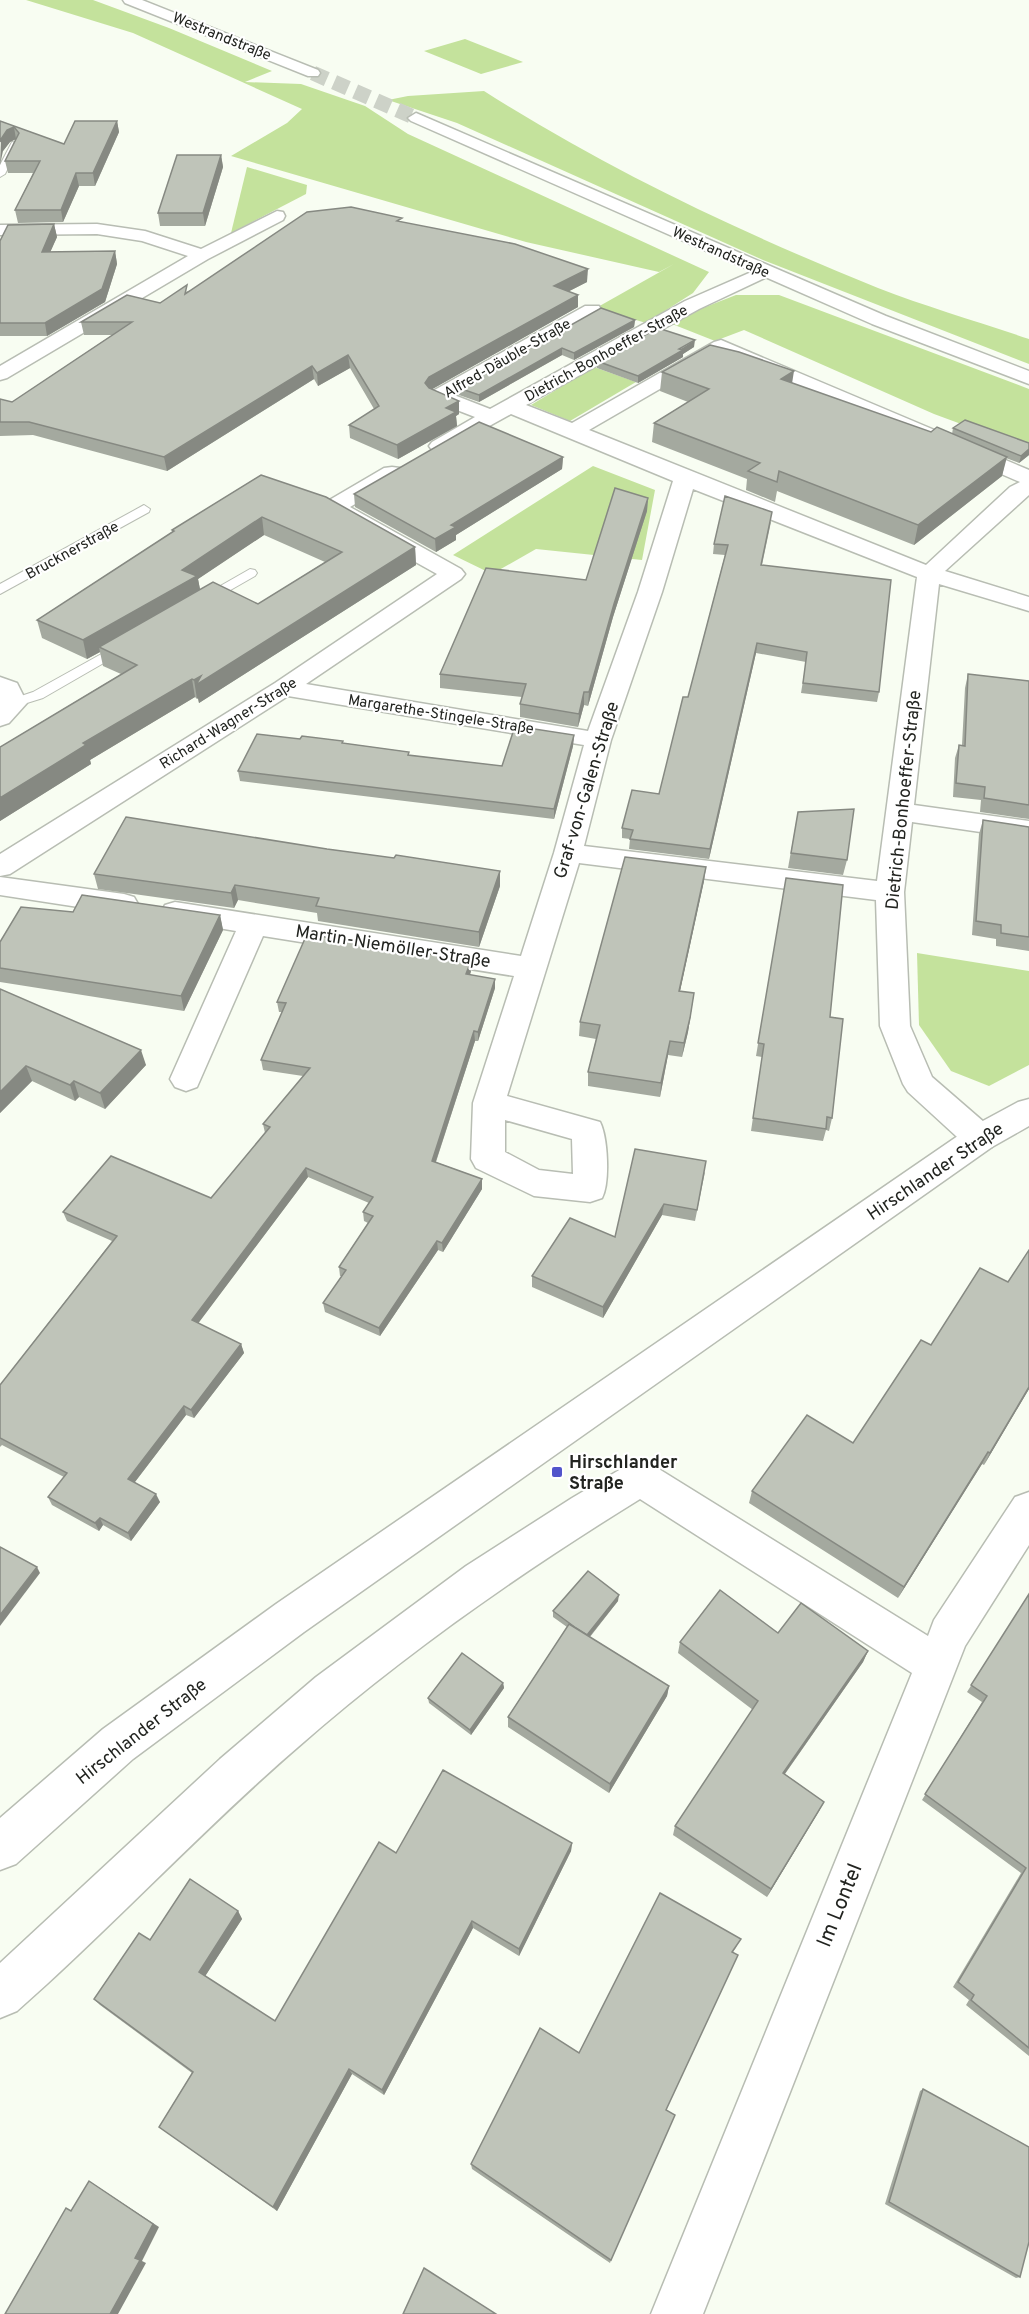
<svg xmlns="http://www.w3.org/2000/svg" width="1029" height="2314" font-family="Overpass,sans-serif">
<rect width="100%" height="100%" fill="#f8fdf2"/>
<g fill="#c4e29c">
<path d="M26,0H93L169,28L272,71L245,82L301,84L365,106L408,134L709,272L693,293L646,323L596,308L674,264L659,272L526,242L231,156L287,123L302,109L133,33Z"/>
<path d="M465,39L523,62L481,74L424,51Z"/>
<path d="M484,91C608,170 742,233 878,288C927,307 979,322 1029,339V364L763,260L457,123L388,100L408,96Z"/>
<path d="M247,167L307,185L306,194L231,233Z"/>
<path d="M736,295H779L1029,389V449L934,414L744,330L715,341L667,322Z"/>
<path d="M594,367L636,382L570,421L531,405Z"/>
<path d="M593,466L655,490L642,560L536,549L492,574L453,555Z"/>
<path d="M917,953L1029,971V1065L989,1086L951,1071L919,1025Z"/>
</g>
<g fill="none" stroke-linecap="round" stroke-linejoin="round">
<path stroke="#cdd2c8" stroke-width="15" stroke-dasharray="15 8" stroke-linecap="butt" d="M313,73L416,118"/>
<g stroke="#b8bdb3" stroke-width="2">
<g id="service">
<path d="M12,142L20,144L5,174L0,177V165Z"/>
<path d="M144,505L150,509L149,512L0,594V584Z"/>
<path d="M250,569L255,570L257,573L255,576L206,604H196L194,601Z"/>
<path d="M123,642L130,646L128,649L43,698L14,707L7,703L9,700L33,692Z"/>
</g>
</g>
<g stroke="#b8bdb3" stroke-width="3">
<g id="minor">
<path d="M277,211L283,212L285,216L283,220L208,259L7,378L0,380V366L188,256L142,241L97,234L0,235V225L97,224L145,231L201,249Z"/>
<path d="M765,266L771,267L774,271L771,275L699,309L526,405L572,423L714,342L721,340L1029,470V495L945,571L1029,597V611L939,584L914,805L1029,821V839L912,822L904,892L910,1026L932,1077L992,1129L996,1138L992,1147L980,1151L968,1147L908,1092L903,1084L880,1026L876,900L579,863L507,1096L600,1122C608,1138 610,1183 602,1198L590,1202L534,1196L476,1168L471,1159L473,1103L514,976L263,936L197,1087L186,1091L175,1087L170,1079L236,931L165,919L161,912L165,905L175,902L521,956L554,853L584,745L288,696L10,874L0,876V854L275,683L437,574L326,512L323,507L326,502L384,468L392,467L400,468L403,473L400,478L350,507L461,569L465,574L461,579L306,684L588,731L638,592L673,481L511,414L446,450L439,452L432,450L429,446L432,442L475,417L431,400L428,396L431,392L585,306H599L601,310L599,314L454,395L490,409L685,301ZM722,353L1020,482L1010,487L926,565L589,430ZM693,489L917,577L877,881L584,846L611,740L662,592ZM505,1120L572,1139L573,1174L539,1170L505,1152Z"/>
<path d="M0,677L17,683L27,703L9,723L0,726Z"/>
<path d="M0,877L124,894L134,897L138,904L134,911L124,914L0,895Z"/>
<path d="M640,1461L654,1466L928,1636L934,1620L1015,1497L1029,1492V1545L965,1646L703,2314H651L912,1673L640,1499C520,1573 404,1654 298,1747C211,1822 132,1906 47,1984L17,2011L0,2018V1963L220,1759L316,1677L466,1566L572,1498L626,1466Z"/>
</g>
</g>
<g stroke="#b8bdb3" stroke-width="3">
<path id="tertiary" d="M1029,1099V1126L992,1147L304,1632L133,1759L16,1864L0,1870V1818L103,1729L276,1604L968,1129L1018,1102Z"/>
</g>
<g stroke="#b8bdb3" stroke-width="3">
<g id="secondary">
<path d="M123,0H142L318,70L320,73L318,76H308L125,3Z"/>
<path d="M416,113L886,316L1029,371V384L872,324L411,121L408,118Z"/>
</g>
</g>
<use href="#service" fill="#fff" fill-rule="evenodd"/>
<use href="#minor" fill="#fff" fill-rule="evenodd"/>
<use href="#tertiary" fill="#fff" fill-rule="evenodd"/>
<use href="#secondary" fill="#fff" fill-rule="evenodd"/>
</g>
<g fill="#a4a99f" fill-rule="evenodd">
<path d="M0,121L64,144L117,121L119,132L95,186H79L63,222L18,223L15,210L33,173H8L5,161L16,139L10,142L3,151Z"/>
<path d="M221,155L223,167L205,226H160L158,213Z"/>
<path d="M402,222L587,282L569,291L578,307L432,389L459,401V414L456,416L457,426L398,459L350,438L349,425L374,409L350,368L318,386L314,379L167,471L33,435L0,436V399L12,402L112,335H84L81,322L160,303L188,291Z"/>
<path d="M54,224L57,237L50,252L115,251L117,264L105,302L47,336H0V241Z"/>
<path d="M635,320L634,327L574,360L562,355L479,402L459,395V388Z"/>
<path d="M694,347L683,354V357L638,383L597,368V361Z"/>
<path d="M662,372L792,383L931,432L952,434L953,428L1029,443V455L1019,463L1006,458L1002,476L914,545L777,491L775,502L746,490L747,479L652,442L654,423L688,402L660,391Z"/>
<path d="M563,457L562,469L456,535V540L436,552L355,507L354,494Z"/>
<path d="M261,475L415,547L416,565L199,703L198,698L197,699L195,697L90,760L91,764L0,821V747L121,674L103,666L100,652L87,659L42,638L37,620L172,532V530ZM264,535L325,562L258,604L200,590L198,579Z"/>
<path d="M648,498L647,511L613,617L588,706L584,705L578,727L520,717V704L522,697L440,688V674L586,580Z"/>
<path d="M771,522L762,565L879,692L877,702L801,693L806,662L756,653L709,859L629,849L630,839L622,838V828L659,794L688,697L725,555L713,554L714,544Z"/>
<path d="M968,674L1029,681V819L980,812L981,800L953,797L955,758L959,745H962L965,688Z"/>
<path d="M574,735L573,746L554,819L240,781L238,771L343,743L409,752V755L502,766Z"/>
<path d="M798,812L847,860L843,875L788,868Z"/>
<path d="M983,820L1029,827V951L996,946V939L972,935L979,834Z"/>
<path d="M327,849L394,858L500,871V886L479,947L318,921L317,913L238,900L234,908L98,889L94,874Z"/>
<path d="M786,878L830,1017L832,1118L829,1131L826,1130L823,1141L751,1131L762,1057L756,1056Z"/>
<path d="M704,881L680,991L694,993L688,1032L682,1057L668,1055L660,1097L588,1086V1072L596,1039L579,1036L580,1022Z"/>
<path d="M220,915L223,930L184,1011L0,982V942Z"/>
<path d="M471,971L470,975L495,979V988L478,1041H475L436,1162L482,1179V1189L443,1252L438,1250L380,1336L325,1312L323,1303L342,1276H340L339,1267L368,1223L364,1221L363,1212L369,1203L308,1177L198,1323L241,1344L244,1353L194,1418L186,1415L135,1482L160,1502L131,1541L103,1525L99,1531L52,1505L48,1497L64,1477L2,1445L0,1447V1385L112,1241L67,1221L63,1212L211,1198L265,1133L263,1124L303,1076L263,1070L261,1060L282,1012H279L277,1002Z"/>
<path d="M0,989L146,1065L105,1109L79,1097L75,1101L32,1081L0,1113Z"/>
<path d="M705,1172L695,1221L662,1215L603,1318L532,1287V1276L615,1237Z"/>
<path d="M1029,1250V1389L984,1465L982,1464L898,1598L749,1503L752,1491L853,1443L931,1345L1008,1282Z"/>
<path d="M1029,1594V2056L966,2005L969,2000L953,1987L1021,1873L922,1800L982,1702L967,1692Z"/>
<path d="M618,1601L590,1637L669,1686L667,1696L609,1793L508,1727V1717L567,1627L553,1617V1611Z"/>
<path d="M778,1633L868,1651L863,1662L785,1774L824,1802L819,1811L767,1897L673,1835L675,1826L753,1710L678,1653L680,1642Z"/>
<path d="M503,1683L504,1688L471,1735L429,1703L428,1698Z"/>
<path d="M572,1843L571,1851L519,1956L473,1928L384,2095L352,2074L277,2211L159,2127L192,2073L100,2005L94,1999L150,1940L238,1911L242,1919L205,1976L275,2021L396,1853Z"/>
<path d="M737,1946L733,1952L666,2110L610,2263L472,2169L471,2164L579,2053Z"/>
<path d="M923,2089L1020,2277L1016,2278L885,2204L920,2091Z"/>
</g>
<g fill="#868982">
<path d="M117,121L119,132L95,186L93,173Z"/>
<path d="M14,127L16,139L10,142L3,151L0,165L1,139L7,130Z"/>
<path d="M221,155L223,167L205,226L203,213Z"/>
<path d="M76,173L79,186L63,222L61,210Z"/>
<path d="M54,224L57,237L45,264L42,252Z"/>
<path d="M115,251L117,264L105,302L47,336L45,323Z"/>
<path d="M588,269L587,282L554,299V286Z"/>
<path d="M578,295V307L429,391L425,383L429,377Z"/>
<path d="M635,320L634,327L574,360V353Z"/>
<path d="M695,340L694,347L683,354V357L638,383V376Z"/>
<path d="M562,348V355L479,402V395Z"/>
<path d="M348,355L350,368L318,386L317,373Z"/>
<path d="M312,366L314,379L167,471L164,457Z"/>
<path d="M794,371L791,390L781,379Z"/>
<path d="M459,401V414L456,416L457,426L398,459L397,445L446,408Z"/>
<path d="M1029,449V455L1019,463L1021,456Z"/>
<path d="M563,457L562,469L456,535V540L436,552L435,539L451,525Z"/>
<path d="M1007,457L1002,476L914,545L918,525Z"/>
<path d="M648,498L647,511L613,617L588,706L589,692L614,604Z"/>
<path d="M262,517L264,535L198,579L201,594L99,647L100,652L87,659L83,640L182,570Z"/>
<path d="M415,547L416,565L199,703L198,698L197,699L194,680Z"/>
<path d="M757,643L756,653L709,859L710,849Z"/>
<path d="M192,679L195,697L90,760L91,764L0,821V798L83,743Z"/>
<path d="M584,692V705L578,727L579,714Z"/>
<path d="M574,735L573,746L554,819V809Z"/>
<path d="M706,867L704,881L677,1005L679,991Z"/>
<path d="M500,871V886L479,947V932Z"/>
<path d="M235,885L238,900L234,908L231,893Z"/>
<path d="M220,915L223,930L184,1011L181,996Z"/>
<path d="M471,961V971L467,984L466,974Z"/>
<path d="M495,979V988L478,1041V1032Z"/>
<path d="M694,993L688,1032L682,1057L684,1043Z"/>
<path d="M474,1031L475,1041L433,1170L432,1161Z"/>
<path d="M670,1041L668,1055L660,1097L661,1083Z"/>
<path d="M141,1050L146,1065L105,1109L100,1093Z"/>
<path d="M26,1066L32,1081L0,1113V1092Z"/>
<path d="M74,1081L79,1097L75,1101L70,1085Z"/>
<path d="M306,1168L308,1177L194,1329L192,1320Z"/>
<path d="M482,1179V1189L443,1252L442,1243Z"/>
<path d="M664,1204L662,1215L603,1318V1307Z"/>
<path d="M437,1241L438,1250L380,1336L379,1328Z"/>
<path d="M241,1344L244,1353L194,1418L191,1410Z"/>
<path d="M1029,1387V1389L984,1465L990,1453Z"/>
<path d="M184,1406L186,1415L131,1487L128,1479Z"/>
<path d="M988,1452L982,1464L898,1598L904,1587Z"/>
<path d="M156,1494L160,1502L131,1541L128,1533Z"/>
<path d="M100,1518L103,1525L99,1531L95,1523Z"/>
<path d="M37,1567L40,1573L0,1626V1615Z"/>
<path d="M619,1595L618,1601L586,1641V1636Z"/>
<path d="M868,1651L863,1662L779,1782L783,1773Z"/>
<path d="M503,1683L504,1688L471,1735L470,1730Z"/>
<path d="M669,1686L667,1696L609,1793L610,1784Z"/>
<path d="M824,1802L819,1811L767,1897L771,1889Z"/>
<path d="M572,1843L571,1851L519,1956V1949Z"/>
<path d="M238,1911L242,1919L204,1978L199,1972Z"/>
<path d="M472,1921L473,1928L384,2095L382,2090Z"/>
<path d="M349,2069L352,2074L277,2211L273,2207Z"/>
<path d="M89,2181L159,2227L142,2261L146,2263L118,2314H110L135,2258Z"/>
</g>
<g fill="#bfc4b9" stroke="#868982" stroke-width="1.5">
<path d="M0,121L64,144L75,121H117L93,173H76L61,210H15L40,161H5L19,133L14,127L7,130L1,139L0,142Z"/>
<path d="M177,155H221L203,213H158Z"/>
<path d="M351,207L402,218L397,221L515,244L588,269L554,286L578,295L429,377L425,383L429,388L459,401L446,408L456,412L397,445L349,425L379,406L348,355L317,373L312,366L164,457L29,422H0V399L12,402L132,322H81L127,295L160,303L187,285L185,294L307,212Z"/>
<path d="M54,224L42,252L115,251L102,289L45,323H0V241L8,225Z"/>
<path d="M601,308L635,320L574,353L562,348L479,395L459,388Z"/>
<path d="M658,328L695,340L679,349L683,350L638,376L597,361Z"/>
<path d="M710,345L739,352L794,371L781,379L931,432L937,427L1007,457L918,525L779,471L777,482L748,471L760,463L654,423L709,389L662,372Z"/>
<path d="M965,420L1029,443V449L1021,456L953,428Z"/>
<path d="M479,422L563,457L451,525L456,527L435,539L354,494Z"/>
<path d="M261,475L326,497L415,547L196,685L201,676L194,680L192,679L83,743L86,745L0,798V747L137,665L99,647L213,582L258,604L342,552L262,517L182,570L197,576L83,640L37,620L174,531L172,530Z"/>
<path d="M615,488L648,498L614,604L589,692H584L579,714L520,704L526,684L440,674L486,568L586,580Z"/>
<path d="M725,496L772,512L761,565L891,580L879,692L803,683L807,652L757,643L710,849L630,839L633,830L622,828L632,790L659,794L683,697H688L728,545L714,544Z"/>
<path d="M968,674L1029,681V805L984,798L985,787L956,783L959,745L965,746Z"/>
<path d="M515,726L574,735L554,809L238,771L257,734L300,739L302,736L343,741L342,743L409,752L408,755L502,766Z"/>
<path d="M854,809L847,860L791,853L798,812Z"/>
<path d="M126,817L327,849L394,858L396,855L500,871L479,932L316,906L319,898L235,885L231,893L94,874Z"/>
<path d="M983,820L1029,827V937L1001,933V925L976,921Z"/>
<path d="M625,857L706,867L679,991L694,993L690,1018L684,1043L670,1041L661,1083L588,1072L600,1025L580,1022Z"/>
<path d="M786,878L843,885L830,1017L843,1019L832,1118L827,1117L826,1129L753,1118L764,1044L758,1043Z"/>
<path d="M82,895L220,915L181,996L0,968V942L21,907L73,912Z"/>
<path d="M307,934L471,961L466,974L495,979L478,1032L474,1031L432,1161L482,1179L442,1243L437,1241L379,1328L323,1303L346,1270L339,1267L373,1216L363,1212L373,1197L306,1168L192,1320L241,1344L191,1410L184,1406L128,1479L156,1494L128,1533L100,1518L95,1523L48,1497L67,1473L0,1438V1385L117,1236L63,1212L111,1156L211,1198L270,1127L263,1124L310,1068L261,1060L286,1003L277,1002Z"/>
<path d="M0,989L141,1050L100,1093L74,1081L70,1085L26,1066L0,1092Z"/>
<path d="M635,1149L706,1161L697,1210L664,1204L603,1307L532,1276L570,1218L615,1237Z"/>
<path d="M1029,1250V1387L990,1453L988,1452L904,1587L752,1491L807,1415L853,1443L921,1340L931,1345L980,1268L1008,1282Z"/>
<path d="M0,1547L37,1567L0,1615Z"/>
<path d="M588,1571L619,1595L587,1635L576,1628L553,1611Z"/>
<path d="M720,1590L778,1633L801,1603L868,1651L783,1773L824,1802L771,1889L675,1826L758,1701L680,1642Z"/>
<path d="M1029,1594V2048L971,2000L974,1995L958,1982L1026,1868L925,1794L987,1696L971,1685Z"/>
<path d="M569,1624L669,1686L610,1784L508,1717Z"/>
<path d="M462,1653L503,1683L470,1730L428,1698Z"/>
<path d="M443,1770L572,1843L519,1949L472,1921L382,2090L349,2069L273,2207L159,2127L193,2072L94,1999L139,1933L150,1940L190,1879L238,1911L199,1972L275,2021L379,1842L396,1853Z"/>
<path d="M660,1893L741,1939L732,1952L738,1955L666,2110L675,2115L611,2260L471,2164L540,2028L579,2053Z"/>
<path d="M923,2089L1029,2147V2242L1020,2277L889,2202Z"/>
<path d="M89,2181L153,2224L135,2258L140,2260L110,2314H5L66,2208L71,2211Z"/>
<path d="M424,2268L496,2314H403Z"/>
</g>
<rect fill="#5254cb" stroke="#fff" stroke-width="2" x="551" y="1466" width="12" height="12" rx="3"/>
<g text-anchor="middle" stroke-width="4.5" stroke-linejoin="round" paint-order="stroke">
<g font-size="15" fill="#222420" stroke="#fff">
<text transform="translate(222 36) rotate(22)" y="5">Westrandstraße</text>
<text transform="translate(721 252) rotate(24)" y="5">Westrandstraße</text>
<text transform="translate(606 353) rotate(-29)" y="5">Dietrich-Bonhoeffer-Straße</text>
<text transform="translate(507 358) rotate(-30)" y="5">Alfred-Däuble-Straße</text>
<text transform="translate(72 550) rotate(-29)" y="5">Brucknerstraße</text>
<text transform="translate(441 714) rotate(9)" y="5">Margarethe-Stingele-Straße</text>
<text transform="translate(228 723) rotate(-32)" y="5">Richard-Wagner-Straße</text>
</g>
<g font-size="18" fill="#222420" stroke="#fff">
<text transform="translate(586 790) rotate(-73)" y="6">Graf-von-Galen-Straße</text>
<text transform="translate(903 800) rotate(-84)" y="6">Dietrich-Bonhoeffer-Straße</text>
<text transform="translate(393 946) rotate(9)" y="6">Martin-Niemöller-Straße</text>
<text transform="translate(935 1171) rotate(-34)" y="6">Hirschlander Straße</text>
<text transform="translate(141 1731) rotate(-38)" y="6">Hirschlander Straße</text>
</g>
<g font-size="18" font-weight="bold" fill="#222420" stroke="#fff" text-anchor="start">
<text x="569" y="1468">Hirschlander<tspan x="569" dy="21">Straße</tspan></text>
</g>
<g font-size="21" fill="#222420" stroke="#fff">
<text transform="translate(839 1905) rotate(-68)" y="7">Im Lontel</text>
</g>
</g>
</svg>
